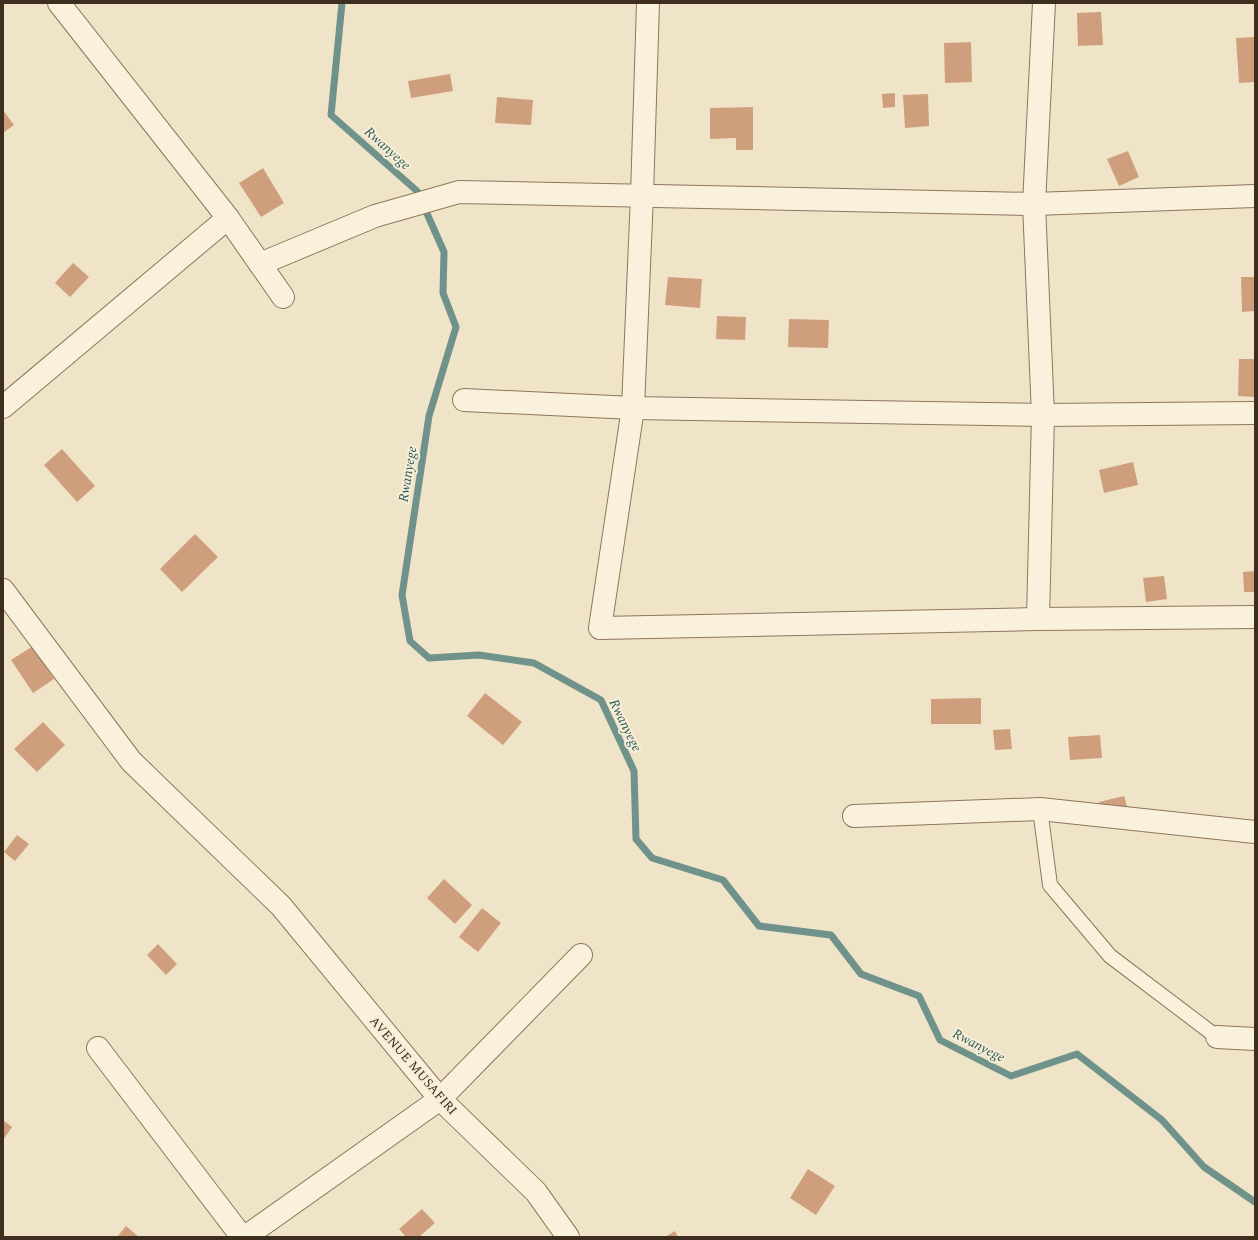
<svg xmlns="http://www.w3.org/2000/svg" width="1258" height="1240" font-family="Spectral,serif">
<rect width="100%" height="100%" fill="#f0e4c8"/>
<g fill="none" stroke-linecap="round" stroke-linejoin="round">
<path stroke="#6f938a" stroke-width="7" d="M342,3L331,115L417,191L444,252L443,293L456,327L429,416L402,595L410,641L429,658L479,655L534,663L601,700L634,771L636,839L652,858L723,880L759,926L831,935L861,974L919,996L940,1040L1011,1076L1077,1054L1162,1120L1204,1167L1255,1202"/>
</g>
<g fill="#cf9f7d">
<path d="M1101,12L1103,45L1078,46L1077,13Z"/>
<path d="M1255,37V82L1239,83L1236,38Z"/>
<path d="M971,42L972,82L945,83L944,43Z"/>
<path d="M450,74L453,91L411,98L408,81Z"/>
<path d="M895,93V107L883,108L882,94Z"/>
<path d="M928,94L929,126L905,128L903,95Z"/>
<path d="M497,97L533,100L531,125L495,123Z"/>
<path d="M753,107V150H736V138L710,139V108Z"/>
<path d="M3,110L14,125L3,133Z"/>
<path d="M1128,151L1139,177L1119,186L1107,159Z"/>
<path d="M263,168L284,203L261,217L239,183Z"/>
<path d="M73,263L89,277L70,297L55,283Z"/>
<path d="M668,277L702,279L700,308L665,305Z"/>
<path d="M1241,277H1255V311L1242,312Z"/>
<path d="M717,316L746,317L745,340L716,339Z"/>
<path d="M789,319L829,320L828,348L788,347Z"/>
<path d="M1239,359H1255V397L1238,396Z"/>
<path d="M62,449L95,486L77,502L44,465Z"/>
<path d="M1133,462L1138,485L1104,493L1099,470Z"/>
<path d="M195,534L218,557L182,592L160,569Z"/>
<path d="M1255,571V592H1244L1243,572Z"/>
<path d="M1164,576L1167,599L1146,602L1143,578Z"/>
<path d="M33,646L54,679L33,693L11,660Z"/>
<path d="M485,693L522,722L503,745L467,716Z"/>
<path d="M981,698V724H931V699Z"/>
<path d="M43,722L65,745L37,772L14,749Z"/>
<path d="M1010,729L1012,749L995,750L993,730Z"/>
<path d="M1100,735L1102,758L1070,760L1068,737Z"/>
<path d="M1124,796L1128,810L1103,817L1099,802Z"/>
<path d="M17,835L29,844L15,861L4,852Z"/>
<path d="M444,879L472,905L455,924L427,898Z"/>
<path d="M482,908L501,923L478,952L459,937Z"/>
<path d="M158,944L177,964L166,975L147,955Z"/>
<path d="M3,1120L12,1127L3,1140Z"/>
<path d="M808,1169L835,1186L816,1215L790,1198Z"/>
<path d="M422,1209L435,1223L419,1237H406L399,1229Z"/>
<path d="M126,1226L139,1237H117Z"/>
<path d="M675,1231L678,1237H665Z"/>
</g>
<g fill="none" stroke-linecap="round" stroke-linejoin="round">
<g stroke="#8d765c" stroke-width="16">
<path id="lane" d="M1040,809L1050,885L1110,956L1217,1037"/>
</g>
<g stroke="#8d765c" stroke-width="24">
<g id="street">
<path d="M59,3L228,218L283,297"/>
<path d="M648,3L642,195L633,408L600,628L1038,619L1255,617"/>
<path d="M260,264L375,216L459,192L1034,204L1255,196"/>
<path d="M464,400L633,408L1043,415L1255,413"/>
<path d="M3,407L228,218"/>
<path d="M3,590L131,761L281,906L440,1099L536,1192L568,1237"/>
<path d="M1038,619L1043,415L1034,204L1044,3"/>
<path d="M854,816L1040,809L1255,832"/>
<path d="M1217,1037L1255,1039"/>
<path d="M98,1048L242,1237"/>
<path d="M245,1237L440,1099L581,955"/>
</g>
</g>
<use href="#lane" stroke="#faf1dc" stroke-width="14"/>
<use href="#street" stroke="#faf1dc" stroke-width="22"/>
</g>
<g text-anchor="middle" stroke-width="4" stroke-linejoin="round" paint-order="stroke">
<g font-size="13" fill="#3d2e20" stroke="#f7eed8">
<text transform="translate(414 1065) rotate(49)" y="5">AVENUE MUSAFIRI</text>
</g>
<g font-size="14" font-style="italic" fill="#2f5d5a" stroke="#f7eed8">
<text transform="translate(388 148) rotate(42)" y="5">Rwanyege</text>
<text transform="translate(407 474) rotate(-81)" y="5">Rwanyege</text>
<text transform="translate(626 725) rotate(64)" y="5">Rwanyege</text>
<text transform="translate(979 1045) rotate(27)" y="5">Rwanyege</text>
</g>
</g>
<rect width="1258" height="1240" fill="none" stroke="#3d2e20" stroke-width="8"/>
</svg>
